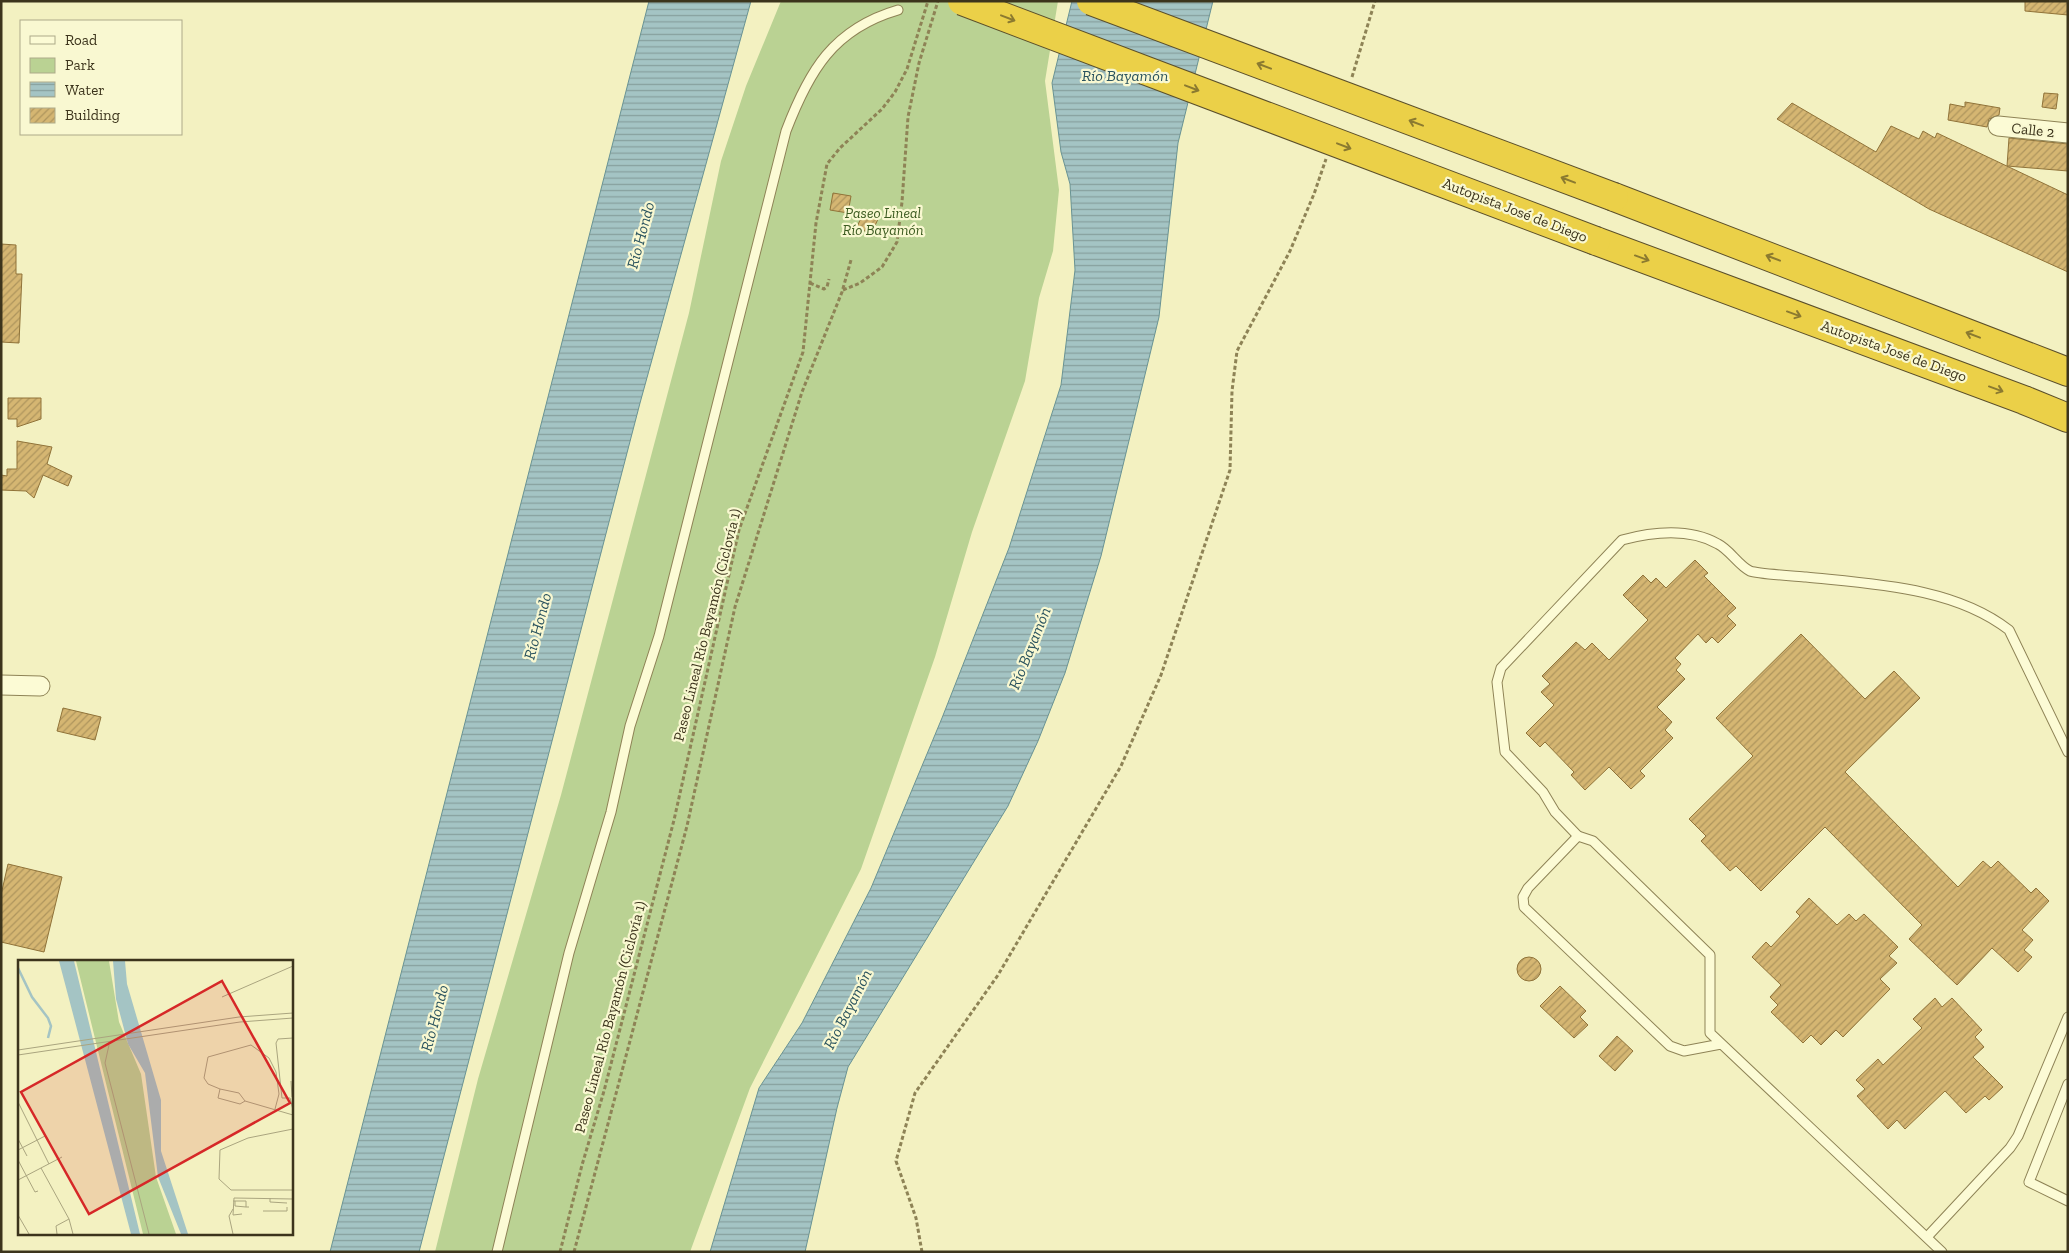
<svg xmlns="http://www.w3.org/2000/svg" width="2069" height="1253" font-family="'Zilla Slab',serif">
<defs>
<pattern id="water-rules" width="6" height="5" patternUnits="userSpaceOnUse" patternTransform="scale(1.25)"><rect width="6" height="5" fill="#a4c4c4"/><path d="M0 2.5h6" fill="none" stroke="#87a09e"/></pattern>
<pattern id="building-hatch" width="6" height="6" patternUnits="userSpaceOnUse" patternTransform="scale(1.25)"><rect width="6" height="6" fill="#d5b672"/><path d="M-1 1l2-2M0 6l6-6M5 7l2-2" fill="none" stroke="#ae955d"/></pattern>
</defs>
<rect width="100%" height="100%" fill="#f3f1c1"/>
<path fill="#bad293" d="M781,1H1058L1045,81L1059,190L1053,251L1039,298L1025,381L972,532L935,657L861,869L750,1088L690,1252H435L478,1079L561,795L689,313L721,161L746,86Z"/>
<g fill="url(#water-rules)" stroke="#699394">
<path d="M649,1H751L640,403L419,1252H330Z"/>
<path d="M1072,1H1213L1178,143L1159,317L1101,556L1065,673L1038,741L1008,806L848,1067L837,1108L805,1252H710L759,1088L802,1023L871,888L942,718L1009,548L1061,385L1075,270L1070,184L1061,152L1052,83Z"/>
</g>
<g fill="url(#building-hatch)" stroke="#907339">
<path d="M2025,1H2068V15L2025,11Z"/>
<path d="M2044,93L2058,94L2056,109L2042,107Z"/>
<path d="M1965,102L2000,108L1999,115L1989,119L1987,127L1948,120L1950,104L1965,107Z"/>
<path d="M1792,103L1876,152L1891,126L1919,139L1923,131L1935,138L1937,133L2068,195V272L1929,209L1777,119Z"/>
<path d="M2009,138L2068,144V171L2007,166Z"/>
<path d="M833,193L851,196L848,213L830,210Z"/>
<path d="M864,211L879,217L871,234L857,227Z"/>
<path d="M1,244L16,245V274H22L19,343L1,342Z"/>
<path d="M8,398H41V419L17,427V419H8Z"/>
<path d="M17,441L52,447L47,464L72,476L68,486L43,475L34,498L26,491L1,490V475L7,476V469H17Z"/>
<path d="M1695,560L1708,573L1704,576L1736,608L1727,616L1736,625L1718,643L1712,637L1706,643L1698,634L1675,658L1681,664L1676,670L1685,679L1657,707L1672,722L1665,730L1673,738L1640,771L1645,776L1631,789L1609,767L1585,790L1571,775L1574,772L1545,742L1540,747L1526,733L1554,705L1541,692L1550,684L1542,676L1576,642L1585,650L1592,643L1609,660L1648,620L1623,595L1643,575L1651,583L1656,578L1666,588Z"/>
<path d="M1801,634L1865,699L1894,671L1920,698L1845,772L1958,887L1983,861L1991,868L1998,861L2031,893L2036,888L2049,901L2022,930L2033,940L2024,950L2032,957L2018,972L1992,948L1957,985L1909,939L1922,925L1825,827L1761,891L1736,866L1730,871L1701,841L1706,836L1689,819L1753,756L1716,718Z"/>
<path d="M63,708L101,717L95,740L57,731Z"/>
<path d="M8,864L62,877L44,952L1,942V895Z"/>
<path d="M1809,898L1837,925L1849,914L1856,921L1864,914L1898,947L1889,956L1897,963L1880,979L1890,989L1843,1037L1836,1030L1821,1045L1811,1035L1803,1043L1771,1012L1778,1005L1770,997L1781,985L1752,957L1766,942L1771,947L1800,916L1796,912Z"/>
<circle cx="1529" cy="969" r="12"/>
<path d="M1560,986L1586,1011L1580,1017L1588,1025L1574,1038L1540,1006Z"/>
<path d="M1935,998L1942,1007L1952,998L1982,1030L1975,1037L1984,1047L1973,1057L2003,1087L1989,1100L1985,1096L1966,1113L1945,1091L1905,1129L1897,1120L1888,1129L1857,1096L1865,1089L1856,1080L1878,1059L1883,1065L1922,1028L1913,1019Z"/>
<path d="M1617,1036L1633,1051L1615,1071L1599,1056Z"/>
</g>
<g fill="none" stroke-linecap="round" stroke-linejoin="round">
<g stroke="#8e8356" stroke-width="11">
<g id="service">
<path d="M1578,836L1555,812L1543,792L1505,752L1497,682L1501,668L1622,540C1652,532 1690,528 1718,544C1730,550 1738,565 1750,571C1758,574 1795,576 1806,577C1873,584 1954,587 2009,630L2068,752"/>
<path d="M1721,1044L1684,1051L1670,1046L1524,907L1523,897L1528,888L1578,836L1593,841L1710,955V1033L1942,1252"/>
<path d="M2068,1084L2029,1182L2068,1201"/>
<path d="M1927,1237L2010,1148L2018,1136L2068,1017"/>
<path d="M497,1252L569,953L611,812L630,726L659,636L786,131C809,71 833,29 898,10"/>
</g>
</g>
<g stroke="#8e8356" stroke-width="21">
<g id="minor">
<path d="M1998,126L2068,133"/>
<path d="M1,685L40,686"/>
</g>
</g>
<g stroke="#5b4f2b" stroke-width="30">
<g id="motorway">
<path d="M1614,197L2068,372"/>
<path d="M1596,241L2024,400L2068,418"/>
</g>
</g>
<g stroke="#8e8356" stroke-width="3" stroke-dasharray="4 2.5" stroke-linecap="butt">
<path d="M1352,77L1375,1"/>
<path d="M810,283L824,289L827,287L829,279"/>
<path d="M843,290L860,283L882,267L897,242L902,202L908,117L919,63L938,1"/>
<path d="M560,1252L582,1165L604,1091L674,820L739,530L803,352L816,223L827,164L840,148L882,109L895,92L907,69L928,1"/>
<path d="M574,1252L687,826L735,607L802,392L842,292L851,260"/>
<path d="M922,1252L916,1218L896,1161L915,1093L998,975L1121,766L1161,675L1230,470L1232,391L1237,351L1290,251L1314,194L1326,159"/>
</g>
<use href="#service" stroke="#fcfbd5" stroke-width="9"/>
<use href="#minor" stroke="#fcfbd5" stroke-width="19"/>
<use href="#motorway" stroke="#ebd048" stroke-width="28"/>
<g stroke="#5b4f2b" stroke-width="30" stroke-linecap="butt">
<g id="motorway-bridge">
<path d="M962,1L1596,241"/>
<path d="M1091,1L1614,197"/>
</g>
</g>
<use href="#motorway-bridge" stroke="#ebd048" stroke-width="28"/>
</g>
<defs><path id="oneway-shaft" d="M-6 0H5M1.5-3L5.5 0L1.5 3" fill="none" stroke-width="1.6" stroke-linecap="round" stroke-linejoin="round" transform="scale(1.25)"/></defs>
<g stroke="#8b7a30">
<use href="#oneway-shaft" transform="translate(1008 18) rotate(21)"/>
<use href="#oneway-shaft" transform="translate(1264 66) rotate(-159)"/>
<use href="#oneway-shaft" transform="translate(1192 88) rotate(21)"/>
<use href="#oneway-shaft" transform="translate(1416 123) rotate(-159)"/>
<use href="#oneway-shaft" transform="translate(1344 146) rotate(21)"/>
<use href="#oneway-shaft" transform="translate(1568 180) rotate(-159)"/>
<use href="#oneway-shaft" transform="translate(1642 258) rotate(20)"/>
<use href="#oneway-shaft" transform="translate(1773 258) rotate(-159)"/>
<use href="#oneway-shaft" transform="translate(1794 314) rotate(20)"/>
<use href="#oneway-shaft" transform="translate(1973 335) rotate(-159)"/>
<use href="#oneway-shaft" transform="translate(1996 389) rotate(20)"/>
</g>
<g text-anchor="middle" stroke-width="4.5" stroke-linejoin="round" paint-order="stroke">
<g font-size="15" fill="#3c341c" stroke="#f9f8d1">
<text transform="translate(2033 130) rotate(6)" y="5">Calle 2</text>
<text transform="translate(1515 210) rotate(21)" y="5">Autopista José de Diego</text>
<text transform="translate(1894 351) rotate(20)" y="5">Autopista José de Diego</text>
<text transform="translate(707 625) rotate(-76)" y="5">Paseo Lineal Río Bayamón (Ciclovía 1)</text>
<text transform="translate(610 1017) rotate(-75)" y="5">Paseo Lineal Río Bayamón (Ciclovía 1)</text>
</g>
<g font-size="15" font-style="italic" fill="#3c5b20" stroke="#f9f8d1">
<text x="883" y="218">Paseo Lineal<tspan x="883" dy="17">Río Bayamón</tspan></text>
</g>
<g font-size="16" font-style="italic" fill="#2a535e" stroke="#f9f8d1">
<text x="1125" y="81">Río Bayamón</text>
<text transform="translate(640 235) rotate(-75)" y="6">Río Hondo</text>
<text transform="translate(537 626) rotate(-75)" y="6">Río Hondo</text>
<text transform="translate(1029 648) rotate(-68)" y="6">Río Bayamón</text>
<text transform="translate(847 1009) rotate(-63)" y="6">Río Bayamón</text>
<text transform="translate(434 1018) rotate(-75)" y="6">Río Hondo</text>
</g>
</g>
<g transform="translate(18 960)">
<rect width="275" height="275" fill="#f3f1c1"/>
<path d="M58,1H91L101,62L123,114L138,217L158,274H125Z" fill="#bad293"/>
<path d="M41,1H56L122,274H113ZM95,1H107L109,24L143,140V191L170,274H163L140,217L127,113L110,84L98,39Z" fill="#a4c4c4"/>
<path fill="none" stroke="#a4c4c4" stroke-width="2.5" d="M0,8L14,37L30,58L33,66L30,78"/>
<path fill="none" stroke="#aaa57f" stroke-width="1" d="M204,37L275,6M275,78L260,79L258,83L264,138H272L275,150M91,85L87,103L131,274M0,90L221,57L275,53M0,95L222,62L275,58M273,121L274,137M202,129L190,124L186,118L190,97L233,85L251,98L258,112L261,134L257,149M227,141L221,133L202,129L200,138L222,144L227,141L275,155M0,142L31,204M275,169L230,178L202,190L201,219L213,230H275M0,179L9,196M0,190L27,176M0,200L17,232L20,231M23,208L51,259L55,274M0,220L44,197M252,238V242L269,243M215,241H228V247H231M217,241V246L228,247M215,249L211,256L215,274M245,251H269V247M224,254L215,255L216,238L275,239M0,255L11,274M39,274L38,266L51,259"/>
<path fill="#d62828" fill-opacity="0.15" stroke="#d62828" stroke-width="2.5" d="M204,21L272,143L71,254L3,132Z"/>
<rect width="275" height="275" fill="none" stroke="#3c341c" stroke-width="2.5"/>
</g>
<rect width="2069" height="1253" fill="none" stroke="#3c341c" stroke-width="5"/>
<rect x="20" y="20" width="162" height="115" fill="#f9f8d1" stroke="#adaa89"/>
<rect x="30" y="36" width="25" height="8" fill="#fcfbd5" stroke="#adaa89"/>
<text x="65" y="45" font-size="15" fill="#3c341c">Road</text>
<rect x="30" y="58" width="25" height="15" fill="#bad293" stroke="#adaa89"/>
<text x="65" y="70" font-size="15" fill="#3c341c">Park</text>
<rect x="30" y="82" width="25" height="15" fill="url(#water-rules)" stroke="#adaa89"/>
<text x="65" y="95" font-size="15" fill="#3c341c">Water</text>
<rect x="30" y="108" width="25" height="15" fill="url(#building-hatch)" stroke="#adaa89"/>
<text x="65" y="120" font-size="15" fill="#3c341c">Building</text>
</svg>
